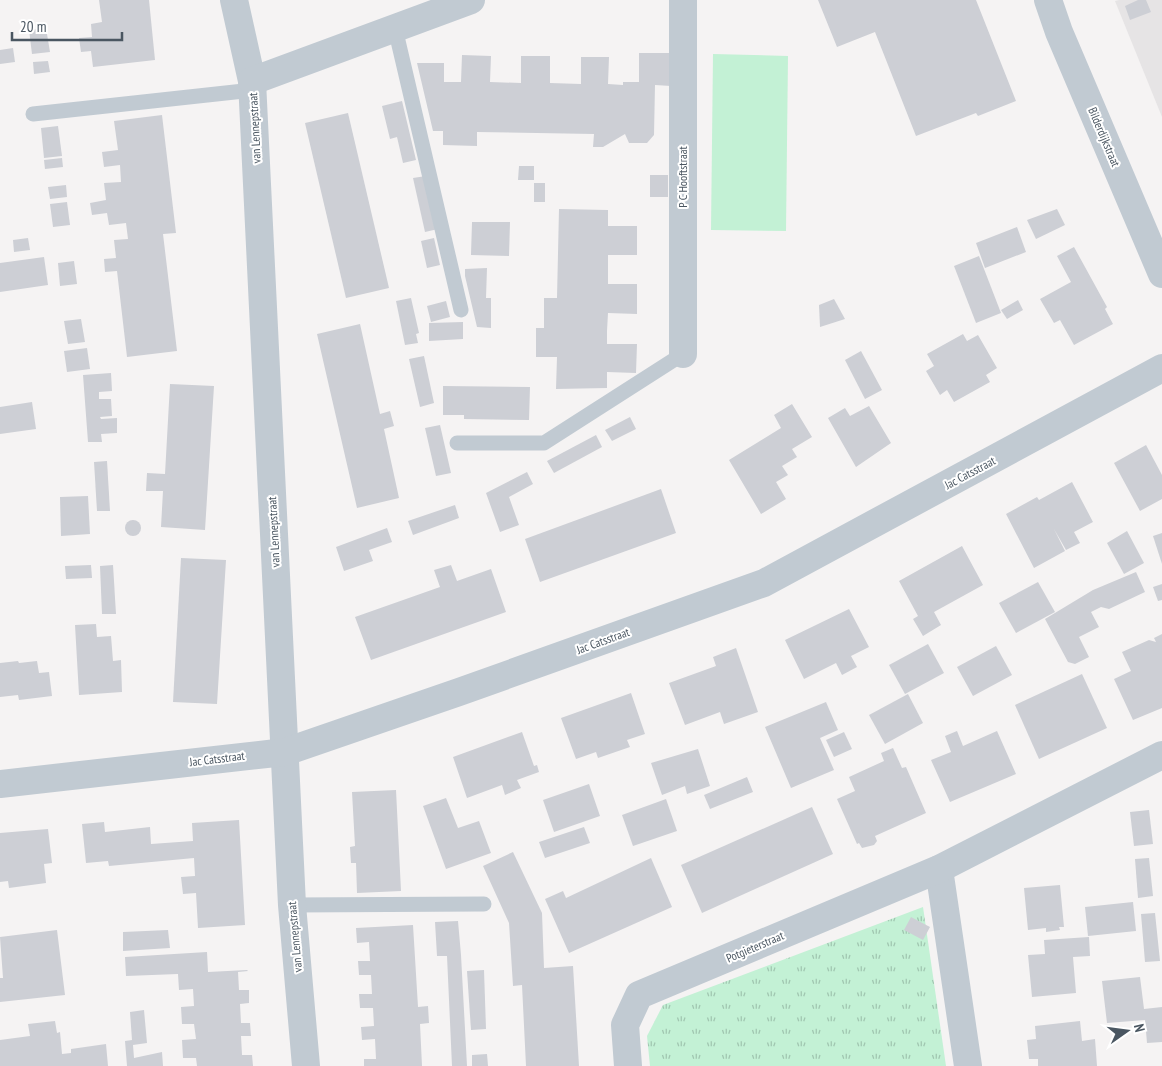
<svg xmlns="http://www.w3.org/2000/svg" width="1162" height="1066" font-family="'PT Sans Narrow',sans-serif">
<defs>
<pattern id="grass-tufts" width="24" height="20" patternUnits="userSpaceOnUse" patternTransform="scale(1.25)"><rect width="24" height="20" fill="#c3f1d5"/><path d="M3 7l-1-3M5 7V3M7 7l1-3M15 17l-1-3M17 17v-4M19 17l1-3" fill="none" stroke="#a0c6b0"/></pattern>
</defs>
<rect width="100%" height="100%" fill="#f5f3f3"/>
<path fill="#e6e4e5" d="M1119,0H1162V117L1115,1Z"/>
<path fill="url(#grass-tufts)" d="M923,907L946,1066H650L647,1036L663,1005Z"/>
<path fill="#c3f1d5" d="M713,54L788,56L786,231L711,230Z"/>
<g fill="#cdcfd5">
<path d="M99,0H149L155,60L93,67L91,51L81,52L79,38L92,37L91,24L102,22Z"/>
<path d="M818,0H976L1016,101L978,116L976,113L916,136L875,32L837,47Z"/>
<path d="M1138,0H1146L1151,12L1130,20L1125,6Z"/>
<path d="M46,28L50,52L32,54L29,30Z"/>
<path d="M13,48L15,62L0,64V50Z"/>
<path d="M639,53H671V86L655,85L654,135L647,143H629L625,134L603,147H593L594,134L477,132V146L443,145V131H433L417,63H444V82H461L462,55L491,56L490,82L521,83V56H550V83L581,84V57H609L608,84L623,85V82H639Z"/>
<path d="M48,61L50,72L34,74L33,62Z"/>
<path d="M402,101L416,160L403,163L397,137L390,139L382,106Z"/>
<path d="M348,113L389,288L346,298L305,123Z"/>
<path d="M162,115L176,233L163,234L177,351L127,357L117,271L105,272L104,259L116,258L114,240L128,239L126,223L109,225L107,213L92,215L90,203L106,200L104,183L121,182L120,165L104,167L102,152L118,150L114,121Z"/>
<path d="M58,126L62,156L44,158L41,128Z"/>
<path d="M62,158L63,167L45,169L44,160Z"/>
<path d="M519,166H534V180H518Z"/>
<rect x="650" y="175" width="18" height="22"/>
<path d="M426,176L438,229L425,232L413,178Z"/>
<rect x="534" y="183" width="11" height="19"/>
<path d="M66,185L67,197L50,199L48,187Z"/>
<path d="M67,202L70,225L53,227L50,204Z"/>
<path d="M559,209L608,210V226H637V255H608V284H637V314L608,313L607,331V344H637L636,373L607,372V388L556,389L557,357H536V328H544V298H557Z"/>
<path d="M1057,209L1065,225L1036,239L1027,220Z"/>
<path d="M472,222H510L509,256L471,255Z"/>
<path d="M1017,227L1026,252L985,268L976,243Z"/>
<path d="M28,238L30,250L14,252L13,240Z"/>
<path d="M434,238L440,265L427,268L421,241Z"/>
<path d="M1074,247L1107,307L1105,309L1113,324L1074,345L1060,320L1054,323L1040,299L1071,282L1057,256Z"/>
<path d="M979,256L1001,313L976,323L954,266Z"/>
<path d="M44,257L48,285L0,292V263Z"/>
<path d="M74,261L77,284L60,286L58,263Z"/>
<path d="M487,268L486,298H491V328L477,327L465,276V269Z"/>
<path d="M411,298L419,333L416,334L418,343L405,345L396,301Z"/>
<path d="M834,299L845,319L820,327L819,305Z"/>
<path d="M1018,300L1023,310L1007,319L1001,310Z"/>
<path d="M446,301L450,317L431,322L427,306Z"/>
<path d="M81,319L85,342L68,344L64,321Z"/>
<path d="M463,322V339L429,341V323Z"/>
<path d="M360,324L380,414L390,411L394,426L384,429L399,498L357,508L317,334Z"/>
<path d="M963,334L967,341L978,335L997,368L986,375L990,382L954,402L947,390L940,395L926,371L934,366L927,354Z"/>
<path d="M87,348L90,369L67,372L64,351Z"/>
<path d="M861,351L882,390L865,399L845,360Z"/>
<path d="M424,356L434,403L420,407L409,359Z"/>
<path d="M111,373L112,391L99,392V399H111L112,416L100,417L101,419L117,418V433L101,434L102,442H88L83,375Z"/>
<path d="M170,384L214,386L205,530L161,527L163,491H146L147,473L165,474Z"/>
<path d="M443,386L530,387L529,420L464,419V415H443Z"/>
<path d="M32,402L36,429L0,434V407Z"/>
<path d="M792,404L812,437L792,449L797,457L782,466L788,475L776,482L786,499L761,514L729,460L781,428L774,415Z"/>
<path d="M869,406L891,443L856,467L828,418L845,408L850,416Z"/>
<path d="M630,417L636,429L612,441L605,430Z"/>
<path d="M440,425L451,473L436,476L425,428Z"/>
<path d="M596,435L602,447L554,473L547,461Z"/>
<path d="M1146,445L1162,475V499L1140,511L1114,463Z"/>
<path d="M107,461L110,511H97L94,462Z"/>
<path d="M527,472L533,484L509,497L519,525L500,532L486,493Z"/>
<path d="M1072,482L1093,522L1074,532L1080,543L1066,550L1054,529L1065,551L1034,568L1006,514L1037,497L1039,500Z"/>
<path d="M661,489L676,533L540,582L525,539Z"/>
<path d="M88,496L90,534L61,536L60,497Z"/>
<path d="M455,505L459,518L413,535L408,521Z"/>
<circle cx="133" cy="528" r="8"/>
<path d="M387,528L392,542L369,550L373,561L344,571L336,547Z"/>
<path d="M1127,531L1144,563L1124,574L1107,543Z"/>
<path d="M1162,533V564L1153,536Z"/>
<path d="M962,546L983,585L934,612L941,625L923,636L913,619L918,616L899,581Z"/>
<path d="M181,558L226,560L217,704L173,702Z"/>
<path d="M91,565L92,578L66,579L65,566Z"/>
<path d="M113,565L116,614H102L100,566Z"/>
<path d="M451,565L457,581L491,569L506,612L371,660L355,617L440,587L434,570Z"/>
<path d="M1136,572L1145,592L1109,609L1101,607L1091,612L1099,627L1079,637L1089,657L1075,664L1068,662L1045,619L1093,590Z"/>
<path d="M1038,582L1055,612L1016,633L999,603Z"/>
<path d="M1162,584V600L1158,601L1153,587Z"/>
<path d="M849,609L869,647L851,656L857,667L842,675L836,663L804,679L785,640Z"/>
<path d="M96,624L97,637L111,636L113,661L121,660L122,692L79,695L75,625Z"/>
<path d="M1162,634V708L1133,720L1114,679L1131,671L1122,652L1149,640L1156,642L1154,638Z"/>
<path d="M928,644L944,673L905,694L889,665Z"/>
<path d="M996,646L1012,675L973,696L957,667Z"/>
<path d="M736,648L758,712L724,724L720,712L685,725L669,683L716,666L713,657Z"/>
<path d="M18,661L19,663L37,661L39,673L49,672L52,696L19,700L18,695L0,697V663Z"/>
<path d="M1082,674L1107,728L1039,759L1015,705Z"/>
<path d="M631,693L645,734L627,740L630,747L598,758L596,752L576,759L561,718Z"/>
<path d="M908,694L923,723L885,744L869,715Z"/>
<path d="M826,702L838,730L820,738L834,770L791,788L765,727Z"/>
<path d="M957,731L963,746L997,731L1016,774L950,802L931,760L951,752L945,736Z"/>
<path d="M522,732L534,766L537,765L539,772L517,780L521,788L505,795L502,785L467,798L453,757Z"/>
<path d="M844,732L852,749L834,757L826,740Z"/>
<path d="M893,748L902,768L906,767L926,813L875,836L877,841L874,845L862,848L859,843L857,844L837,799L855,791L849,777L884,761L881,753Z"/>
<path d="M698,749L710,786L687,794L685,786L662,795L651,763Z"/>
<path d="M747,777L753,792L710,809L704,795Z"/>
<path d="M589,784L600,816L554,832L543,800Z"/>
<path d="M396,790L401,891L357,893L356,863H351L350,847L355,846L352,792Z"/>
<path d="M446,798L458,828L479,821L491,853L446,869L423,806Z"/>
<path d="M666,799L677,831L633,846L622,815Z"/>
<path d="M812,807L833,854L702,913L681,865Z"/>
<path d="M1149,810L1153,844L1134,846L1130,812Z"/>
<path d="M239,820L245,925L198,928L196,893L183,894L181,877L195,876L194,858L109,866L108,861L86,863L82,824L104,822L105,832L150,827L151,844L193,841L192,823Z"/>
<path d="M584,827L590,843L545,858L539,842Z"/>
<path d="M48,829L52,863L44,864L46,883L9,888L8,881L0,882V833Z"/>
<path d="M513,852L542,913L544,968L573,966L579,1066H526L522,985L513,986L509,923L483,866Z"/>
<path d="M651,858L672,907L569,953L545,899L563,891L566,898Z"/>
<path d="M1149,858L1153,896L1138,898L1135,859Z"/>
<path d="M1060,885L1064,927H1059L1060,930L1046,932V928L1028,930L1024,888Z"/>
<path d="M1133,902L1136,931L1088,936L1085,907Z"/>
<path d="M1155,913L1160,961L1145,962L1141,914Z"/>
<path d="M911,917L930,927L923,940L904,930Z"/>
<path d="M458,921L461,955L467,1066H452L447,956H437L435,922Z"/>
<path d="M413,925L418,1007L428,1006L429,1023L420,1024L422,1066H364V1059H376L375,1039L362,1040L361,1027L374,1026L373,1008H360L359,994H372L371,975H359L358,961H370L369,942L357,943L356,928Z"/>
<path d="M57,930L65,995L0,1002V978H3L0,937Z"/>
<path d="M168,930L170,948L123,951V932Z"/>
<path d="M1089,937L1090,956L1073,957L1076,993L1032,997L1028,955L1045,954L1044,940Z"/>
<path d="M207,952L208,972L247,970L248,971L238,972L239,990H249V1003L240,1004L241,1023H250L251,1036H241L242,1055H252L253,1066H197L196,1058H183L182,1040L196,1039L194,1024H182L181,1007L194,1006L193,989L179,990L178,974L126,976L125,957Z"/>
<path d="M484,970L486,1029L471,1030L467,971Z"/>
<path d="M1140,977L1144,1009L1162,1007V1042L1147,1043L1145,1020L1107,1023L1102,981Z"/>
<path d="M144,1010L147,1043L133,1045L134,1058L162,1052L163,1066H127L125,1041L132,1040L130,1012Z"/>
<path d="M55,1021L57,1033L60,1032L62,1054L71,1053V1049L106,1044L108,1066H0V1040L30,1036L28,1024Z"/>
<path d="M1080,1021L1082,1041L1095,1039L1097,1066H1038V1059H1029L1027,1040L1036,1039L1035,1026Z"/>
<path d="M487,1054L488,1066H472V1055Z"/>
</g>
<g fill="none" stroke-linecap="round" stroke-linejoin="round">
<g stroke="#c1cad2" stroke-width="15">
<path d="M395,28L461,310"/>
<path d="M33,114L253,90"/>
<path d="M457,443H544L683,354"/>
<path d="M292,905L484,904"/>
</g>
<g stroke="#c1cad2" stroke-width="28">
<path d="M234,0L252,81L292,905L306,1066"/>
<path d="M683,0V354"/>
<path d="M1048,0L1059,32L1162,274"/>
<path d="M252,81L471,0"/>
<path d="M0,784L285,752L459,692L764,583L1162,368"/>
<path d="M939,869L968,1066"/>
<path d="M628,1066L625,1025L639,995L939,869L1162,755"/>
</g>
</g>
<g text-anchor="middle" stroke-width="4" stroke-linejoin="round" paint-order="stroke">
<g font-size="12" fill="#4a5661" stroke="#fff">
<text transform="translate(255 128) rotate(-93)" y="4">van Lennepstraat</text>
<text transform="translate(1104 137) rotate(67)" y="4">Bilderdijkstraat</text>
<text transform="translate(683 177) rotate(-90)" y="4">P C Hooftstraat</text>
<text transform="translate(970 473) rotate(-28)" y="4">Jac Catsstraat</text>
<text transform="translate(274 532) rotate(-93)" y="4">van Lennepstraat</text>
<text transform="translate(603 641) rotate(-20)" y="4">Jac Catsstraat</text>
<text transform="translate(217 759) rotate(-7)" y="4">Jac Catsstraat</text>
<text transform="translate(295 937) rotate(-95)" y="4">van Lennepstraat</text>
<text transform="translate(755 947) rotate(-23)" y="4">Potgieterstraat</text>
</g>
</g>
<g transform="translate(1127 1031) rotate(76)" stroke="#ffffff" stroke-width="4" paint-order="stroke">
<path d="M0-4L9 19L0 12L-9 19Z" fill="#4a5661"/>
<text y="-8" font-size="14" font-weight="bold" text-anchor="middle" fill="#4a5661">N</text>
</g>
<path d="M12 32v8h110v-8" fill="none" stroke="#4a5661" stroke-width="2.5"/>
<text x="20" y="32" font-size="15" fill="#4a5661" stroke="#ffffff" stroke-width="4" paint-order="stroke">20 m</text>
</svg>
